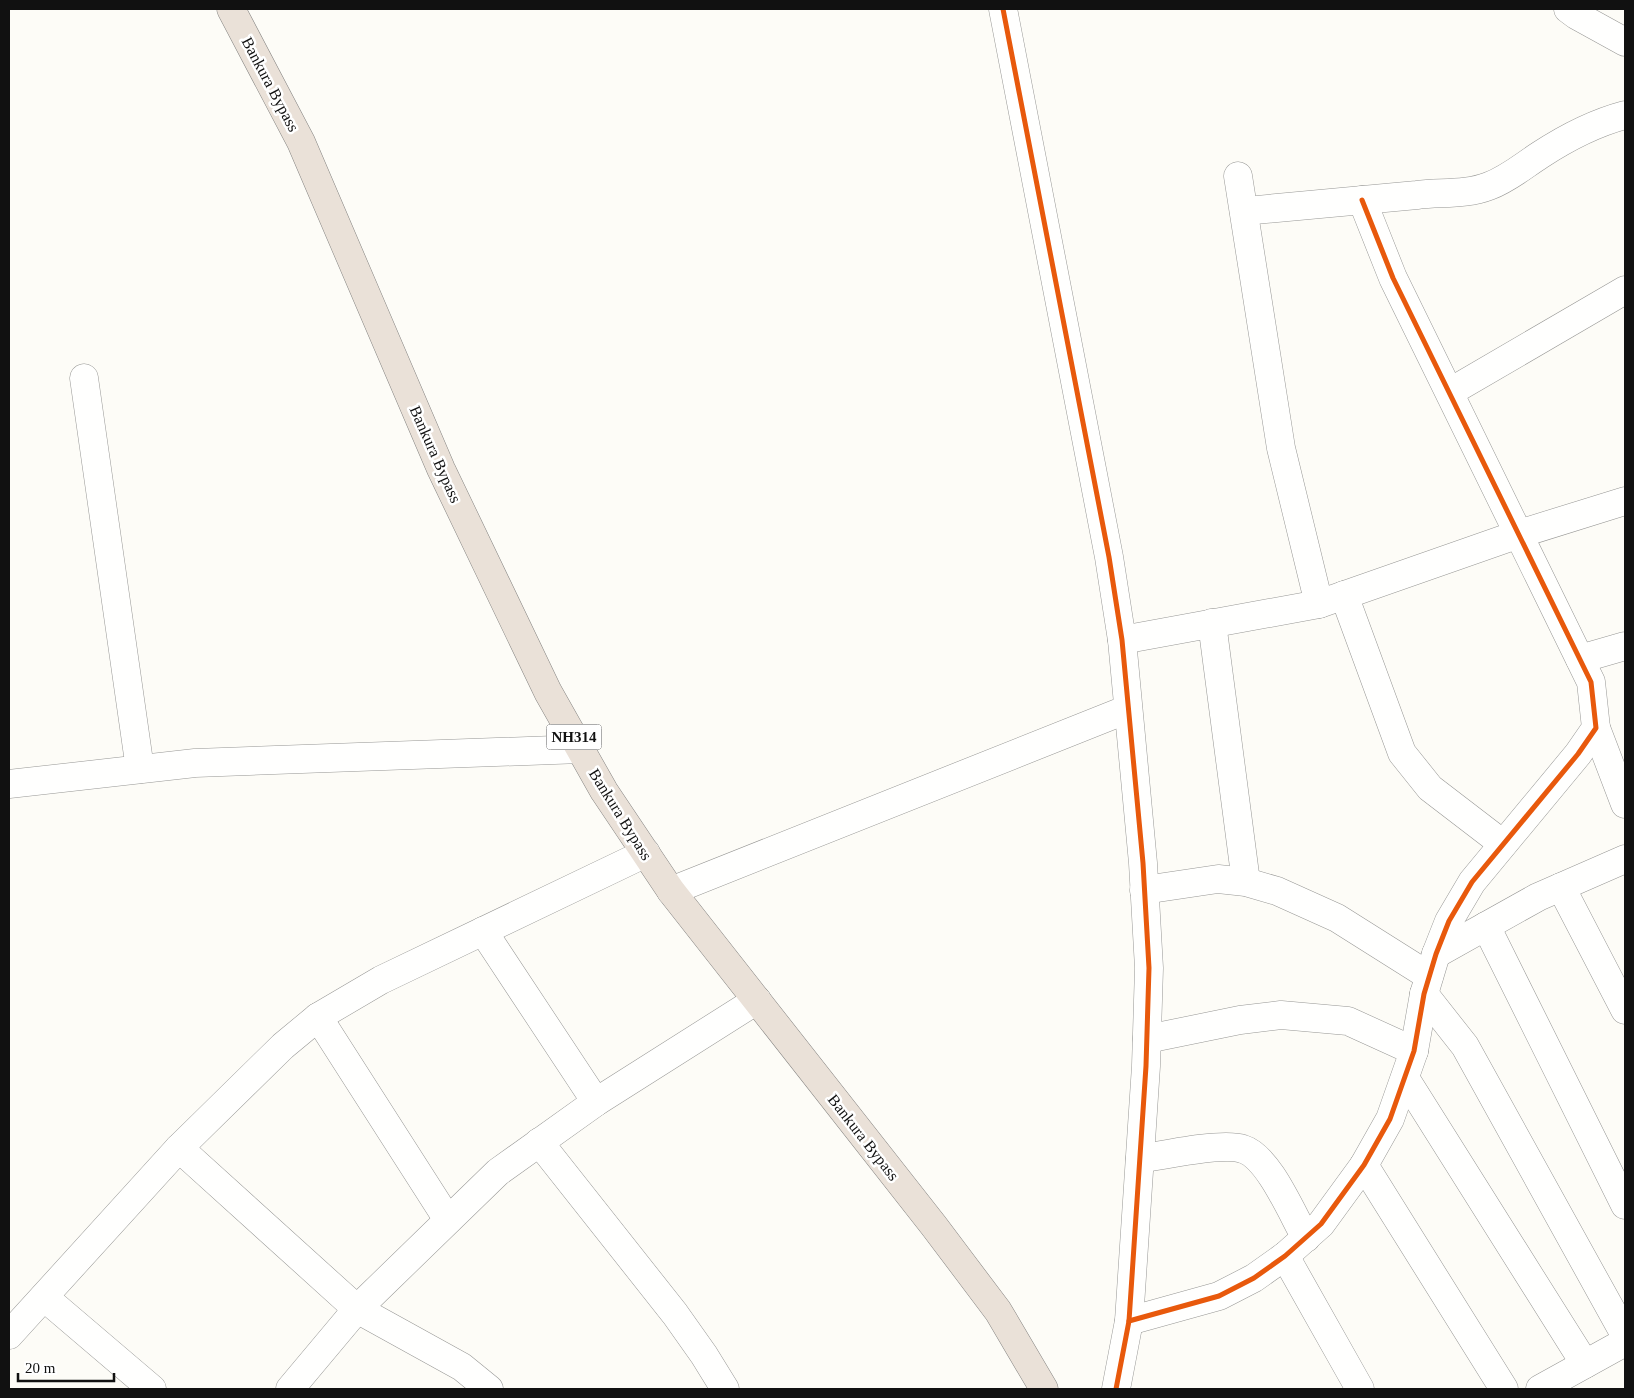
<svg xmlns="http://www.w3.org/2000/svg" width="1634" height="1398" font-family="Georgia,serif">
<rect width="100%" height="100%" fill="#fdfcf7"/>
<g fill="none" stroke-linecap="round" stroke-linejoin="round">
<g stroke="#979795" stroke-width="29">
<g id="minor">
<path d="M1003,9L1109,557L1122,640L1143,863L1149,968L1146,1066L1129,1321L1116,1389"/>
<path d="M1568,9L1576,15L1625,42"/>
<path d="M1238,176L1281,448L1319,604"/>
<path d="M1244,211C1302,206 1360,200 1417,195C1441,192 1466,195 1489,186C1508,179 1523,166 1540,155C1566,138 1595,123 1625,115"/>
<path d="M84,378L140,769"/>
<path d="M1450,392L1625,290"/>
<path d="M1344,595L1402,753L1430,788L1503,844"/>
<path d="M1212,623L1246,882"/>
<path d="M1122,640L1319,604L1519,534L1625,501"/>
<path d="M1580,659L1625,646"/>
<path d="M1596,728L1625,804"/>
<path d="M9,784L195,763L581,749"/>
<path d="M1561,887L1625,1010"/>
<path d="M1144,890L1218,879L1246,882L1277,891L1337,918L1429,976"/>
<path d="M671,891L1128,709"/>
<path d="M1486,926L1625,1205"/>
<path d="M483,931L596,1102"/>
<path d="M1436,954L1538,897L1625,859"/>
<path d="M1424,994L1465,1046L1625,1335"/>
<path d="M318,1017L448,1220"/>
<path d="M1147,1039L1240,1020L1281,1015L1348,1021L1414,1051"/>
<path d="M1405,1078L1585,1364"/>
<path d="M539,1142L675,1314L704,1355L725,1389"/>
<path d="M179,1148L357,1309L462,1367L489,1389"/>
<path d="M1140,1159C1163,1155 1223,1142 1243,1149C1269,1157 1292,1214 1306,1238"/>
<path d="M1364,1165L1504,1389"/>
<path d="M1285,1256L1360,1389"/>
<path d="M44,1297L152,1389"/>
<path d="M1129,1321L1219,1296L1254,1278L1285,1256L1321,1224L1364,1165L1390,1119L1414,1051L1424,994L1436,954L1449,921L1472,882L1578,754L1596,728L1591,682L1393,278L1362,200"/>
<path d="M9,1335L179,1148L283,1046L318,1017L381,980L646,853"/>
<path d="M290,1389L357,1309L498,1172L596,1102L757,1000"/>
<path d="M1540,1389L1625,1342"/>
</g>
</g>
<g stroke="#858482" stroke-width="29">
<path id="highway" d="M231,9L301,142L441,469L548,692L604,791L671,891L934,1226L998,1311L1044,1389"/>
</g>
<use href="#minor" stroke="#fffffe" stroke-width="28"/>
<use href="#highway" stroke="#eae1d8" stroke-width="28"/>
<g stroke="#fff" stroke-width="8">
<g id="cycleway">
<path d="M1003,9L1109,557L1122,640L1143,863L1149,968L1146,1066L1129,1321L1116,1389"/>
<path d="M1129,1321L1219,1296L1254,1278L1285,1256L1321,1224L1364,1165L1390,1119L1414,1051L1424,994L1436,954L1449,921L1472,882L1578,754L1596,728L1591,682L1393,278L1362,200"/>
</g>
</g>
<use href="#cycleway" stroke="#e8590c" stroke-width="5"/>
</g>
<g text-anchor="middle" stroke-width="5" stroke-linejoin="round" paint-order="stroke">
<rect fill="#fff" stroke="#585858" stroke-width="1" x="546.5" y="724.5" width="55" height="25" rx="4"/>
<g font-size="15" font-weight="bold" fill="#111">
<text x="574" y="742">NH314</text>
</g>
<g font-size="16" fill="#111" stroke="#fff">
<text transform="translate(271 84) rotate(62)" y="6">Bankura Bypass</text>
<text transform="translate(436 454) rotate(66)" y="6">Bankura Bypass</text>
<text transform="translate(621 814) rotate(58)" y="6">Bankura Bypass</text>
<text transform="translate(864 1137) rotate(52)" y="6">Bankura Bypass</text>
</g>
</g>
<rect width="1634" height="1398" fill="none" stroke="#111111" stroke-width="20"/>
<path d="M18 1373v8h96v-8" fill="none" stroke="#111111" stroke-width="2.5"/>
<text x="25" y="1373" font-size="15" fill="#111111" stroke="#ffffff" stroke-width="4" paint-order="stroke">20 m</text>
</svg>
